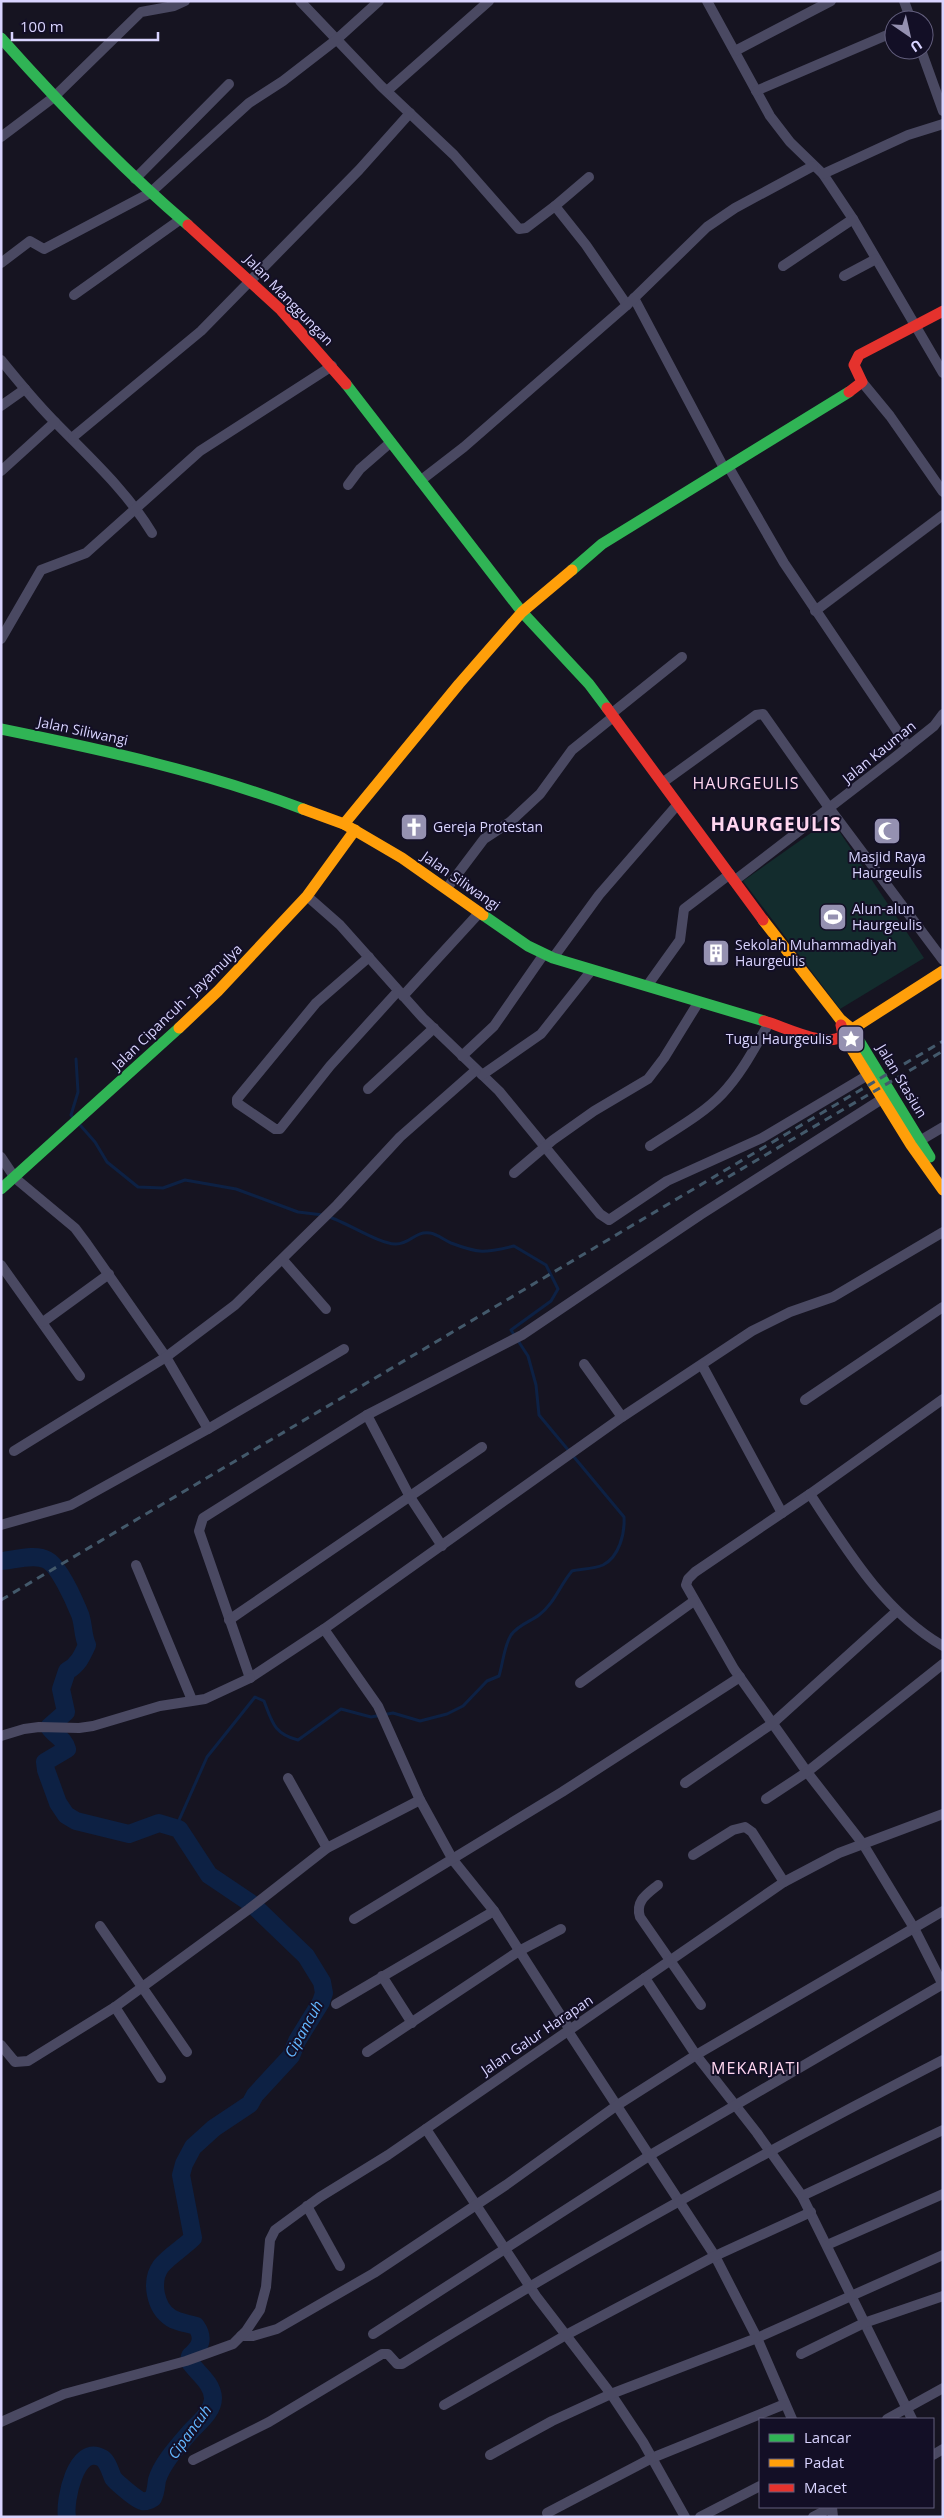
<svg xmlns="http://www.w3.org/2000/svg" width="944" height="2518" font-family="'Open Sans',sans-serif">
<rect width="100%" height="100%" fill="#161421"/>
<path fill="#132c2d" d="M825,823L835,825L924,958L840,1009L743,881Z"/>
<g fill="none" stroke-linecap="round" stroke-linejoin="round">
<g stroke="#0d2144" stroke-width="3">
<path d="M74,1119L71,1115L78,1092L76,1059"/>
<path d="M80,1125L95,1142L107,1162L138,1187L163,1188L185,1180L236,1189L298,1212L323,1215"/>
<path d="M176,1827L207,1757L255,1697L264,1701C272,1722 274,1734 298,1740L341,1709L371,1717L393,1713L420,1721L447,1714L463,1706L487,1681L499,1676C503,1663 504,1646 511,1635C519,1624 530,1622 539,1615C554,1604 560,1585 572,1571C581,1569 594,1569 603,1565C619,1557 625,1534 624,1517L539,1415L536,1385L528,1356L511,1330L551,1301L558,1289L546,1265L514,1246C484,1253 480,1254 451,1243C444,1240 437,1234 430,1233C414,1231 411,1244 396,1244C381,1245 346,1222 329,1217"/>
</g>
<path stroke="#0d2144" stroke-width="18" d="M1,1561C14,1560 35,1553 47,1560C59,1566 74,1600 79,1612C84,1622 82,1634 87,1645C82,1656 78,1665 67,1671L61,1689L66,1712L49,1727C55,1736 64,1738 67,1749L45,1762L46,1770L58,1803L66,1815L76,1821L129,1834L159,1823L179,1829L209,1875L252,1904L306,1956L322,1982L324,1993L321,2002L297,2041L291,2056L255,2095L250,2104L214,2128L193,2147L184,2164L181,2175L193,2238C183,2248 170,2255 161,2266C150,2281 155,2308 171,2318C179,2323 188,2323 196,2326C205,2339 200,2347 190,2356L189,2361C197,2373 212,2382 213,2398C213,2412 198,2423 190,2432C179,2445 162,2463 157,2480C156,2486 156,2492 153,2498C150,2500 146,2502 142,2501C138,2501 116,2482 113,2478C110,2471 108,2462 102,2458C76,2443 64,2501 67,2517"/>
<g stroke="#4a4962" stroke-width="10">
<path d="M300,1L381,86L454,155L519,229L526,228L555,206L586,245L627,305"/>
<path d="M707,1L770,116L790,142L823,174L853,219L943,373"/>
<path d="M904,1L911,20"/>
<path d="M921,50L943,111"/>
<path d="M735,51L831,1"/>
<path d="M387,91L489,1"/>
<path d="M756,91L894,32"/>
<path d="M1,137L54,97L141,12L174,6L185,1"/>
<path d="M823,174L908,135L943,124"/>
<path d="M135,179L229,84"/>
<path d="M555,206L589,177"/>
<path d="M1,263L30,241L44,249L150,193L249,103L283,81L336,40L379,1"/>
<path d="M783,266L853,219"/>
<path d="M844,276L876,259"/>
<path d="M74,295L181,219"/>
<path d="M634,298L724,468"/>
<path d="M1,360C18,381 35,402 54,421C89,457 126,490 152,533"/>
<path d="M862,382L890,416L943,492"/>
<path d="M1,406L25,389"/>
<path d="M73,437L201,331L359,170L410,113"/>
<path d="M728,466L784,563L908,747"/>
<path d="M1,471L55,422"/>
<path d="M420,481L464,447L627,305L707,227L735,208L813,166"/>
<path d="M348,485L360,469L391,442"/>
<path d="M815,611L943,515"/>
<path d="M1,639L41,570L86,553L200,451L332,366"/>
<path d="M611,714L682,657"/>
<path d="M662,783L756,715L763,714L830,809L943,960"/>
<path d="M734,881L894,758L934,726L943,714"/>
<path d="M447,888L484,839L510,822L540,794L572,750L613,717"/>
<path d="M307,896L340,925L423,1018L499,1091L600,1214L609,1220L667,1181L762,1138L868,1075"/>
<path d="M369,957L316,1003L237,1099V1103L275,1129H280L330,1066L398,991"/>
<path d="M553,958L599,895L678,804"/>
<path d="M647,986L680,940L684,909L730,874"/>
<path d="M403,996L480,912"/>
<path d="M462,1056L494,1026L544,954"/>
<path d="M482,1075L541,1034L591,971"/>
<path d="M368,1089L434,1028"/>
<path d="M882,1099L700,1215L522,1335L367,1415L203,1518L199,1531L250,1678L324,1629L622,1417L752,1331L790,1312L833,1297L943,1232"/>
<path d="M916,1143L943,1127"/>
<path d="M650,1146C674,1130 702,1115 722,1094C742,1073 755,1047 769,1023"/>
<path d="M1,1157L15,1178L75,1228L87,1244L166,1357L208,1429"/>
<path d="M514,1173L553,1140L594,1111L648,1079L664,1058L698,1003"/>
<path d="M283,1260L326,1309"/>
<path d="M1,1265L80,1376"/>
<path d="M43,1322L109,1274"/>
<path d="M584,1364L622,1417"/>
<path d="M702,1365L782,1513"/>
<path d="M943,1399L810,1494L695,1572L688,1579L686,1585L734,1669L807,1772L863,1844L914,1928L943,1985"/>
<path d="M805,1400L943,1307"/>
<path d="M367,1415L410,1497L442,1546"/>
<path d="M14,1451L166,1357L235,1305L337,1205L400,1137L476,1070"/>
<path d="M810,1494C847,1550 883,1611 943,1646"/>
<path d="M1,1525L71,1505L208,1429L344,1349"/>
<path d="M136,1565L192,1700"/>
<path d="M229,1620L482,1447"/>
<path d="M324,1629L378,1706L420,1800L453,1860L494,1911L570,2030"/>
<path d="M580,1683L694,1601"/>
<path d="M1,1736L24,1729L39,1727L79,1728L93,1726L160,1706L205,1699L250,1678"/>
<path d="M288,1778L327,1848"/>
<path d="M685,1783L773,1723L897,1611"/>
<path d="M766,1799L807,1772L943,1664"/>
<path d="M693,1855L733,1830L745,1827L752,1832L784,1882"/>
<path d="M658,1885C647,1894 635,1901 640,1917L701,2005"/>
<path d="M354,1919L562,1792L740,1677"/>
<path d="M100,1926L187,2052"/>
<path d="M382,1976L412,2023"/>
<path d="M645,1978L696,2055L757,2133L802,2196L912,2419"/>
<path d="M336,2004L494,1911"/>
<path d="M115,2007L161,2078"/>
<path d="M568,2031L715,2256L757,2338L792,2419"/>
<path d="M1,2045L15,2062L28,2061L115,2007L249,1909L327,1848L420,1800"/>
<path d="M367,2052L519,1951L561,1929"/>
<path d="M426,2129L536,2296L611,2394L643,2442L685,2517"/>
<path d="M802,2196L943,2130"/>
<path d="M307,2206L340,2266"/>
<path d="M827,2245L943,2194"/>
<path d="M373,2334L652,2154L943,1984"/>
<path d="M241,2336H253L277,2329L374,2273L506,2185L616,2106L696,2055L943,1911"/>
<path d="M801,2354L864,2323L943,2296"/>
<path d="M444,2405L566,2335L715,2256L811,2212"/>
<path d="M887,2419L943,2388"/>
<path d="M1,2422L64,2394L186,2361L233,2344L246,2331L260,2310L266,2287L270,2240L275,2230L320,2197L388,2155L784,1882L839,1853L943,1814"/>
<path d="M490,2455L552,2421L611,2394L757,2338L943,2255"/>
<path d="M933,2455L943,2449"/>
<path d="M193,2460L269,2422L382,2354H388L397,2364H402C577,2255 759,2155 943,2060"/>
<path d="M832,2507L833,2517"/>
<path d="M547,2513L652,2458L785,2404"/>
<path d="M700,2517L760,2486"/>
<path d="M813,2517L832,2507"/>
</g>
<g stroke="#30b455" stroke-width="11">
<path d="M1,38C60,104 121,168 188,225"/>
<path d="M346,384L522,612L589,684L607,708"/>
<path d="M572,570L602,544L849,392"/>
<path d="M1,729C104,750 205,772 303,809"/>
<path d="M483,915L528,946L553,958L764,1021"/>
<path d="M852,1029L930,1157"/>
<path d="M1,1189L179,1028"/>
</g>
<g stroke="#ff9f0a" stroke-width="11">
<path d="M303,809L344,824L402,858L483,915"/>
<path d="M344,824L459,684L522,612L572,570"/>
<path d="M763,920L840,1019L852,1029"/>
<path d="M943,971L843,1035L911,1145L943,1190"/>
<path d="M179,1028L218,991L307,896L355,830"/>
</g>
<g stroke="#e5322d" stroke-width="11">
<path d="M188,225L281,310L346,384"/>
<path d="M849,392L862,382L854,365L859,355L943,311"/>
<path d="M607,708L763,920"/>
<path d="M764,1021C783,1026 828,1050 843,1035L841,1025"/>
</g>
<g stroke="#43596b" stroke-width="3" stroke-dasharray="8 6" stroke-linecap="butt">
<path d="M716,1184L943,1051"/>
<path d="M1,1600L943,1041"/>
</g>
</g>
<defs>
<g id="church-square" transform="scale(1.4375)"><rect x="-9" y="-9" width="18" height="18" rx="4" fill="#9591b1" stroke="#130f26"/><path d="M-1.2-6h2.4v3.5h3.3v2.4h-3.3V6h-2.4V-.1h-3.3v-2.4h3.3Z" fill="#fff"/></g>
<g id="mosque-square" transform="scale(1.4375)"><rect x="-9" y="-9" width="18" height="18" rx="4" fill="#9591b1" stroke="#130f26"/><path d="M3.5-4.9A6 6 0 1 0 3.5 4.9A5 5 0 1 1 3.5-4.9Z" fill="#fff"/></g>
<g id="stadium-square" transform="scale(1.4375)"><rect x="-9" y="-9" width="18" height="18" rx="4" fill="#9591b1" stroke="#130f26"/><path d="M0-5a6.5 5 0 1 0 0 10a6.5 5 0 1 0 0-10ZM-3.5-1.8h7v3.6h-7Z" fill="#fff"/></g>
<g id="building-square" transform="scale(1.4375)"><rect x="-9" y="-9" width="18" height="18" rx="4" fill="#9591b1" stroke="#130f26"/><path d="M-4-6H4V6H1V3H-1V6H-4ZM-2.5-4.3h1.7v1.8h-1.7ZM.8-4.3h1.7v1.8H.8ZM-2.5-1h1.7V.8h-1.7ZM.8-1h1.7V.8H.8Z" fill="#fff"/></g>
<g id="sight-square" transform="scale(1.4375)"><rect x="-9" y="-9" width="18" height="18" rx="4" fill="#9591b1" stroke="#130f26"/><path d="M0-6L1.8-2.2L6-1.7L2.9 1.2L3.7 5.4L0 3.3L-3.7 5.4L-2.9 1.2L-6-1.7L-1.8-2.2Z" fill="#fff"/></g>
</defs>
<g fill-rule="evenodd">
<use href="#church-square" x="414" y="827"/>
<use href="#mosque-square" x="887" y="831"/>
<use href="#stadium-square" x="833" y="917"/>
<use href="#building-square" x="716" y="953"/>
<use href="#sight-square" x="851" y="1039"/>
</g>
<g text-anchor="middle" stroke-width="4" stroke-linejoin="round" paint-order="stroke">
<g font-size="14" fill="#d9d4ff" stroke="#130f26">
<text transform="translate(289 300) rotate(46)" y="5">Jalan Manggungan</text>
<text transform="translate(83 731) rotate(12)" y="5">Jalan Siliwangi</text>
<text transform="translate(879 752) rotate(-39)" y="5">Jalan Kauman</text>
<text transform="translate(461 881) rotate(35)" y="5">Jalan Siliwangi</text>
<text transform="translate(177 1007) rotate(-44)" y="5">Jalan Cipancuh - Jayamulya</text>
<text transform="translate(902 1081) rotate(59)" y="5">Jalan Stasiun</text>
<text transform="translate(537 2035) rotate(-34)" y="5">Jalan Galur Harapan</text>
</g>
<g font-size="14" fill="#d9d4ff" stroke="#130f26" text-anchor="start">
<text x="433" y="832">Gereja Protestan</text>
<text x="887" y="862" text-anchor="middle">Masjid Raya<tspan x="887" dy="16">Haurgeulis</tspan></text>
<text x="852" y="914">Alun-alun<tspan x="852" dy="16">Haurgeulis</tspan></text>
<text x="735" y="950">Sekolah Muhammadiyah<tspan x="735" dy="16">Haurgeulis</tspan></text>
<text x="832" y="1044" text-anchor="end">Tugu Haurgeulis</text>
</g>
<g font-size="15" font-style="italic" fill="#62b6ff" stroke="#130f26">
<text transform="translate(304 2029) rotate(-61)" y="5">Cipancuh</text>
<text transform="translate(190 2432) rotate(-54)" y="5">Cipancuh</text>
</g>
<g font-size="16" letter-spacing="1" fill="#ffd6f0" stroke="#130f26">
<text x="746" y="789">HAURGEULIS</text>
<text x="756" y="2074">MEKARJATI</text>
</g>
<g font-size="19" font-weight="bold" letter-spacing="1" fill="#ffd6f0" stroke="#130f26">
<text x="776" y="831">HAURGEULIS</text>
</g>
</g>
<rect width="944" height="2518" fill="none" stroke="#d9d4ff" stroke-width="5"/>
<rect x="759" y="2418" width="175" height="90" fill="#130f26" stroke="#625e7d"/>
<rect x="769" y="2434" width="25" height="8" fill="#30b455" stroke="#625e7d"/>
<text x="804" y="2443" font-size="15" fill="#d9d4ff">Lancar</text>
<rect x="769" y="2459" width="25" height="8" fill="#ff9f0a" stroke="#625e7d"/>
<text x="804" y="2468" font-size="15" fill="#d9d4ff">Padat</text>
<rect x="769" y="2484" width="25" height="8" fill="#e5322d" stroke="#625e7d"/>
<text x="804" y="2493" font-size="15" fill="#d9d4ff">Macet</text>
<g transform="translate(909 35) rotate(146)"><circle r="24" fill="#130f26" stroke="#625e7d"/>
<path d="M0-4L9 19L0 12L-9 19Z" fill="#9591b1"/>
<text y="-8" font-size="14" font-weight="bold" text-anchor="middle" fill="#d9d4ff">U</text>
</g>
<path d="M12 32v8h146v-8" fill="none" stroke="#d9d4ff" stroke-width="2.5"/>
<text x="20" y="32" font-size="15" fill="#d9d4ff" stroke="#130f26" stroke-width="4" paint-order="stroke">100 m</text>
</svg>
